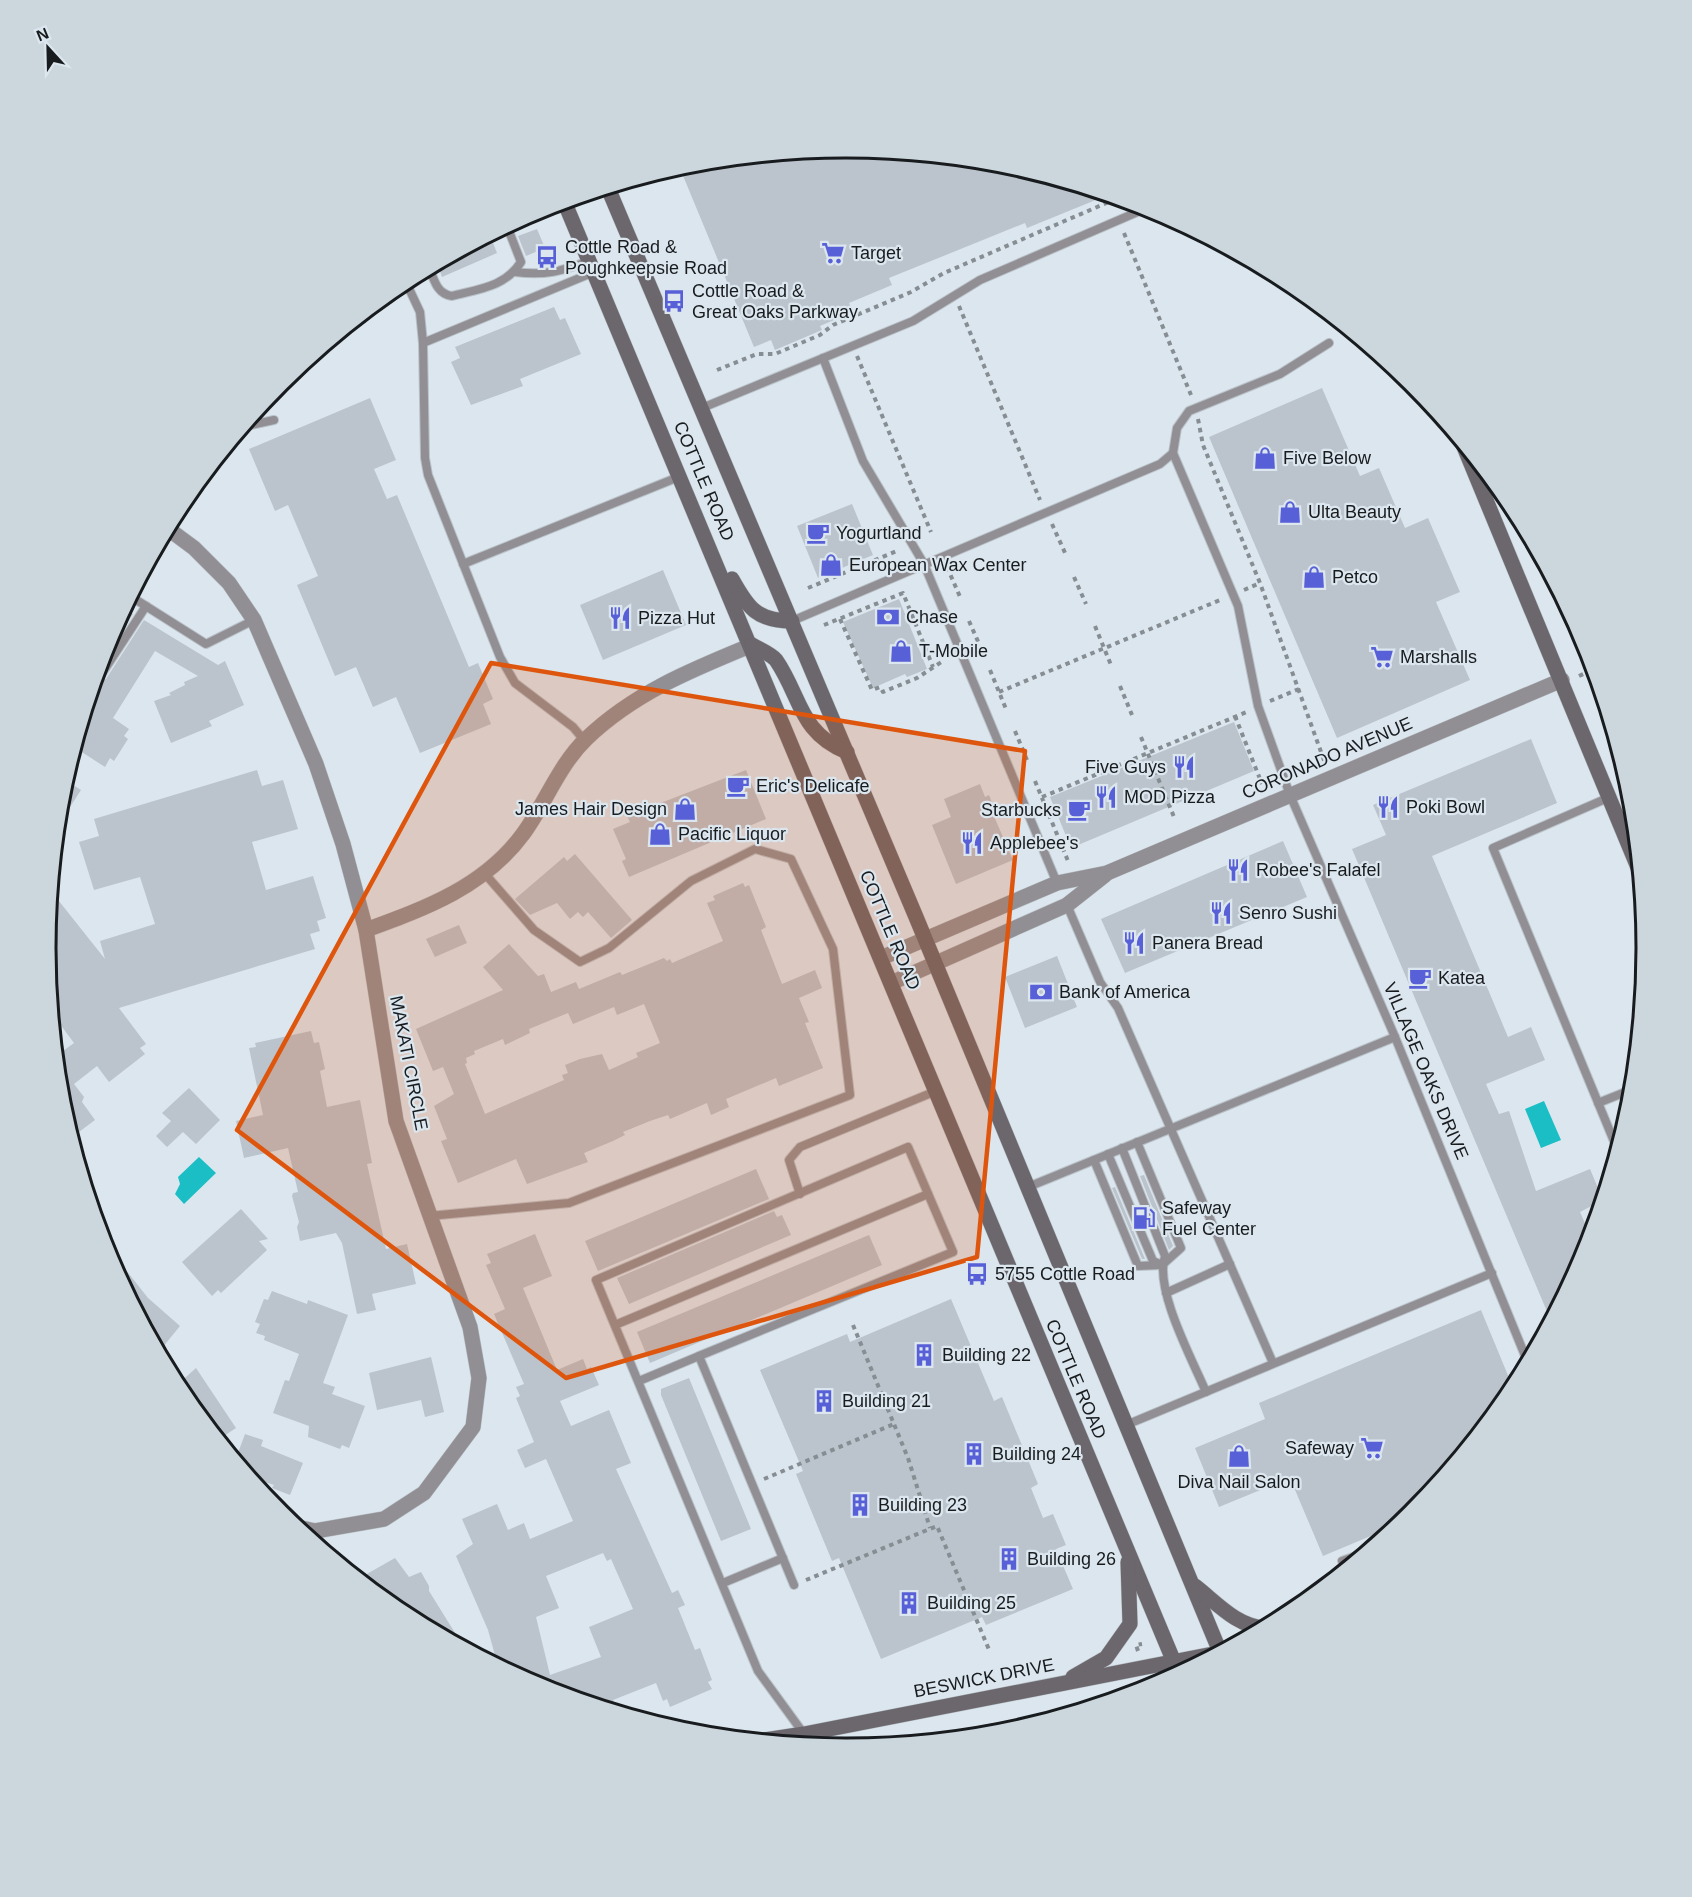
<svg xmlns="http://www.w3.org/2000/svg" width="1692" height="1897" font-family="Helvetica,sans-serif">
<rect width="100%" height="100%" fill="#dce6ee"/>
<g fill="#1cbec5">
<path d="M1544,1101L1561,1140L1541,1148L1525,1109Z"/>
<path d="M199,1157L216,1173L184,1204L175,1194L180,1184L178,1177Z"/>
</g>
<g fill="#bbc4cc" fill-rule="evenodd">
<path d="M846,148L1003,163L1108,195L1027,228L1025,223L889,278L892,285L849,303L853,312L820,326L822,330L775,350L771,340L754,347L679,166Z"/>
<path d="M537,229L545,248L526,256L518,236Z"/>
<path d="M490,235L497,253L442,277L437,263Z"/>
<path d="M554,307L560,320L565,318L581,354L520,379L523,386L471,405L451,362L460,358L455,347Z"/>
<path d="M1322,388L1360,476L1379,468L1405,528L1428,518L1460,592L1436,602L1470,680L1337,738L1209,437Z"/>
<path d="M370,398L396,460L374,469L387,499L397,495L469,667L478,663L493,699L483,704L491,724L420,753L396,697L373,707L356,667L335,676L297,585L318,576L288,505L275,511L249,449Z"/>
<path d="M852,504L873,555L818,578L797,526Z"/>
<path d="M663,570L686,625L603,660L580,605Z"/>
<path d="M899,599L927,669L907,677L905,674L873,688L843,622Z"/>
<path d="M124,608L133,614L98,668L106,642Z"/>
<path d="M144,620L218,665L225,661L244,705L209,721L212,726L171,743L154,701L171,695L169,693L185,685L184,682L198,676L155,651L113,718L129,729L124,736L128,739L114,761L110,758L105,767L74,747L95,678L100,681L106,679Z"/>
<path d="M1234,722L1254,771L1071,848L1050,797Z"/>
<path d="M1531,739L1557,803L1432,856L1508,1037L1531,1027L1545,1060L1486,1084L1499,1114L1509,1111L1536,1191L1590,1169L1603,1200L1580,1212L1591,1237L1586,1255L1551,1321L1352,849L1386,835L1373,805Z"/>
<path d="M257,770L262,786L283,780L298,829L252,842L266,890L313,876L326,918L317,921L320,931L310,934L315,949L119,1008L146,1044L140,1048L145,1054L109,1082L97,1066L74,1084L84,1097L82,1102L95,1120L71,1138L60,1104L56,1056L74,1043L51,1012L45,948L51,891L105,959L100,941L155,924L140,877L94,890L79,842L99,836L94,819Z"/>
<path d="M746,770L766,819L629,877L622,861L626,859L613,829L630,822L627,816Z"/>
<path d="M64,779L81,790L57,827L60,792Z"/>
<path d="M980,784L985,797L989,795L996,813L993,814L1013,860L956,884L932,825L951,817L944,799Z"/>
<path d="M1283,841L1307,897L1125,973L1101,919Z"/>
<path d="M575,854L632,920L611,938L588,912L583,917L578,912L570,919L557,903L530,915L515,899L564,857L567,861Z"/>
<path d="M743,883L745,887L749,885L766,927L761,930L782,984L815,970L822,988L799,998L809,1022L805,1023L823,1068L779,1086L776,1078L726,1099L729,1107L711,1115L707,1103L670,1119L668,1115L650,1121L623,1132L625,1135L613,1141L584,1153L588,1162L527,1184L516,1159L458,1183L441,1141L447,1139L434,1106L454,1094L443,1067L433,1071L416,1029L503,990L483,967L509,944L538,976L544,974L551,992L576,982L579,989L620,972L622,975L664,958L667,961L670,959L672,963L723,941L707,903L715,900L713,896ZM644,1004L660,1043L636,1053L638,1057L609,1070L602,1054L580,1059L565,1065L568,1073L562,1075L564,1080L485,1114L465,1064L467,1063L466,1058L475,1054L474,1051L503,1039L505,1045L530,1033L529,1029L568,1013L573,1024L614,1007L617,1015Z"/>
<path d="M459,925L467,943L435,957L426,939Z"/>
<path d="M1057,956L1077,1007L1025,1028L1005,977Z"/>
<path d="M311,1031L314,1043L319,1042L325,1069L320,1071L327,1107L360,1100L372,1163L367,1164L386,1249L407,1244L416,1284L372,1294L376,1310L357,1314L342,1243L336,1233L300,1241L297,1227L299,1222L292,1196L293,1193L298,1192L288,1148L244,1158L236,1121L263,1115L249,1048L256,1047L255,1043Z"/>
<path d="M189,1088L220,1120L196,1144L183,1132L167,1147L156,1136L171,1121L162,1113Z"/>
<path d="M756,1169L769,1199L598,1271L585,1241Z"/>
<path d="M1144,1175L1173,1246L1169,1250L1140,1176Z"/>
<path d="M1115,1187L1145,1259H1142L1112,1188Z"/>
<path d="M241,1209L268,1239L259,1241L267,1250L221,1293L218,1290L212,1296L182,1262Z"/>
<path d="M774,1211L777,1217L782,1215L791,1235L629,1304L617,1278Z"/>
<path d="M535,1234L552,1276L523,1288L557,1370L583,1359L587,1369L591,1367L599,1385L560,1401L571,1426L609,1410L631,1463L616,1469L672,1593L678,1590L685,1605L678,1608L695,1650L700,1648L712,1680L708,1682L712,1689L670,1707L667,1699L663,1701L656,1683L613,1700L615,1705L606,1709L539,1688L498,1666L488,1630L456,1556L473,1544L462,1519L497,1504L508,1530L524,1523L530,1539L573,1521L546,1459L525,1468L517,1450L534,1442L516,1398L520,1396L516,1387L524,1384L494,1314L505,1309L486,1265L491,1263L487,1254ZM603,1553L607,1561L611,1559L633,1609L589,1627L601,1657L550,1675L536,1617L559,1608L546,1576Z"/>
<path d="M869,1235L882,1265L650,1363L637,1332Z"/>
<path d="M118,1260L148,1298L180,1326L158,1353L111,1265Z"/>
<path d="M272,1291L307,1304L308,1300L348,1315L323,1383L335,1387L332,1394L365,1406L349,1448L342,1445L340,1449L308,1437L309,1426L273,1413L285,1380L289,1381L299,1354L264,1340L265,1336L256,1333L260,1324L255,1322L264,1299L268,1300Z"/>
<path d="M951,1299L994,1401L1002,1397L1038,1484L1031,1488L1043,1518L1053,1514L1066,1545L1056,1549L1073,1589L986,1625L982,1617L881,1659L839,1558L832,1561L796,1474L803,1471L760,1370L847,1334L850,1342Z"/>
<path d="M1481,1310L1514,1390L1404,1522L1323,1556L1290,1478L1219,1507L1195,1448L1265,1419L1259,1403Z"/>
<path d="M431,1357L444,1412L425,1417L421,1400L377,1410L369,1373Z"/>
<path d="M196,1368L236,1428L218,1440L176,1386Z"/>
<path d="M689,1378L751,1529L721,1541L661,1395V1389Z"/>
<path d="M245,1434L263,1440L261,1446L303,1463L290,1495L272,1488L274,1485L247,1476L235,1461Z"/>
<path d="M395,1558L409,1577L421,1572L429,1586V1591L465,1649L401,1614L358,1579Z"/>
</g>
<g fill="none" stroke-linecap="round" stroke-linejoin="round">
<g stroke="#b9c2c9" stroke-width="10">
<g id="lane">
<path d="M429,267C434,280 437,294 452,296C479,289 505,287 521,262L507,226"/>
<path d="M515,272C545,276 562,271 589,261"/>
<path d="M405,280L420,312L423,343L425,458L428,475L500,657L515,683L573,727L584,740"/>
<path d="M423,343L594,272"/>
<path d="M823,358L863,461L924,564L1057,883"/>
<path d="M702,408L913,321L980,280L1149,207"/>
<path d="M242,427L274,420"/>
<path d="M1173,453L1238,606L1258,706L1290,795L1395,1037L1528,1363"/>
<path d="M463,564L681,476"/>
<path d="M130,596L206,644L254,620"/>
<path d="M792,621L1160,464L1173,453L1177,428L1189,411L1280,374L1329,343"/>
<path d="M101,675L146,606"/>
<path d="M1610,797L1493,848L1618,1151"/>
<path d="M1067,905L1100,982L1118,1008L1273,1363"/>
<path d="M1598,1103L1633,1089"/>
<path d="M1122,1148L1165,1256C1154,1289 1192,1359 1206,1392"/>
<path d="M1108,1154L1153,1261L1162,1265"/>
<path d="M1094,1160L1138,1266L1162,1265L1181,1248L1137,1142"/>
<path d="M1028,1187L1395,1037"/>
<path d="M800,1194L789,1160L800,1147L936,1091"/>
<path d="M429,1216L569,1203L850,1095L833,949L791,859L755,849L691,881L609,948L580,962L534,930L486,875"/>
<path d="M1166,1293L1230,1264"/>
<path d="M615,1325L928,1194"/>
<path d="M639,1381L699,1356"/>
<path d="M1126,1425L1492,1273"/>
<path d="M1342,1561L1367,1552"/>
<path d="M723,1583L783,1558"/>
<path d="M794,1585L699,1356L953,1252L908,1147L596,1280L758,1671L804,1734"/>
</g>
</g>
<g stroke="#b9c2c9" stroke-width="16">
<g id="street">
<path d="M167,528L194,548L229,583L254,620L316,764L343,844L366,930L396,1121L470,1327L479,1378L473,1427L424,1493L384,1519L315,1531L293,1526"/>
<path d="M366,930C426,908 484,887 523,834C545,804 559,765 586,739C634,693 691,670 752,645"/>
<path d="M881,958L1057,883L1107,873L1562,680"/>
<path d="M891,983L1067,905L1105,875"/>
</g>
</g>
<g stroke="#b9c2c9" stroke-width="16">
<g id="secondary">
<path d="M608,188L916,917L1220,1652"/>
<path d="M564,201L1179,1674"/>
<path d="M1462,442L1639,870"/>
<path d="M732,579C748,608 757,621 792,621"/>
<path d="M752,645C759,649 771,654 776,660C801,696 799,733 847,752"/>
<path d="M1195,1586C1217,1603 1236,1626 1265,1628"/>
<path d="M1073,1677L1106,1658L1130,1624L1128,1562"/>
<path d="M951,1739L1043,1722"/>
<path d="M757,1741L804,1734L1218,1653"/>
</g>
</g>
<g stroke="#868d93" stroke-width="4" stroke-dasharray="4.5 4.5" stroke-linecap="butt">
<path d="M1124,233L1191,395"/>
<path d="M959,306L1040,500"/>
<path d="M857,356L931,532"/>
<path d="M717,370L757,354H775L820,335L833,325L911,292L944,273L1118,198"/>
<path d="M1198,419L1203,445L1260,583L1325,763"/>
<path d="M1052,524L1066,555"/>
<path d="M947,567L961,599"/>
<path d="M1074,577L1086,604"/>
<path d="M808,588L899,550"/>
<path d="M1244,590L1260,583"/>
<path d="M840,619L872,690L880,687L883,692L917,678L943,661"/>
<path d="M969,621L980,646"/>
<path d="M824,625L903,593L933,667"/>
<path d="M1095,626L1111,665"/>
<path d="M990,670L1006,709"/>
<path d="M1579,676L1594,669"/>
<path d="M1120,686L1132,715"/>
<path d="M999,692L1220,600"/>
<path d="M1270,701L1299,689"/>
<path d="M1235,716L1262,784"/>
<path d="M1015,731L1027,760"/>
<path d="M1141,737L1174,817"/>
<path d="M1035,781L1068,861"/>
<path d="M1042,797L1249,711"/>
<path d="M853,1325L908,1458L930,1528"/>
<path d="M764,1479L894,1424"/>
<path d="M806,1580L937,1526L990,1652"/>
<path d="M1138,1651L1136,1645L1142,1644"/>
</g>
<use href="#lane" stroke="#928f94" stroke-width="8"/>
<use href="#street" stroke="#928f94" stroke-width="15"/>
<use href="#secondary" stroke="#6b676d" stroke-width="15"/>
</g>
<path fill="#de560d" fill-opacity="0.2" stroke="#de560d" stroke-width="4.5" stroke-linejoin="round" d="M491,663L1025,751L977,1257L566,1378L237,1130Z"/>
<defs>
<g id="supermarket-bare" transform="scale(1.8)"><path d="M-6-5.5h2.5l.6 2H6L4.5 2H-2.5L-4.4-4H-6ZM-1.5 3.2a1.3 1.3 0 1 0 .1 0ZM3 3.2a1.3 1.3 0 1 0 .1 0Z" fill="#5860d8" stroke="#dce6ee" stroke-width="2.5" paint-order="stroke"/></g>
<g id="bus-bare" transform="scale(1.8)"><path d="M-5-6H5V4H4V6H2V4H-2V6H-4V4H-5ZM-3.5-4V0h7V-4ZM-3.5 1.2v1.5H-2V1.2ZM2 1.2v1.5H3.5V1.2Z" fill="#5860d8" stroke="#dce6ee" stroke-width="2.5" paint-order="stroke"/></g>
<g id="shop-bare" transform="scale(1.8)"><path d="M-5-2.5h2.3a2.7 3.5 0 0 1 5.4 0H5L5.5 6h-11ZM-1.5-2.5h3a1.5 2.3 0 0 0-3 0Z" fill="#5860d8" stroke="#dce6ee" stroke-width="2.5" paint-order="stroke"/></g>
<g id="cafe-bare" transform="scale(1.8)"><path d="M-5.5-4.5H6V0H3Q3 3.5 0 3.5H-2.5Q-5.5 3.5-5.5 0ZM3-3.2v2h1.7v-2ZM-6 4.5H4V6H-6Z" fill="#5860d8" stroke="#dce6ee" stroke-width="2.5" paint-order="stroke"/></g>
<g id="bank-bare" transform="scale(1.8)"><path d="M-6-4H6V4H-6ZM0-2.3a2.3 2.3 0 1 0 0 4.6a2.3 2.3 0 1 0 0-4.6Z" fill="#5860d8" stroke="#dce6ee" stroke-width="2.5" paint-order="stroke"/></g>
<g id="restaurant-bare" transform="scale(1.8)"><path d="M-5-6h1v4h1v-4h1v4h1v-4h1v5L-1.5 .5V6h-2V.5L-5-1ZM5-6V6H3V1.5H1.5Q1.5-4 5-6Z" fill="#5860d8" stroke="#dce6ee" stroke-width="2.5" paint-order="stroke"/></g>
<g id="fuel-bare" transform="scale(1.8)"><path d="M-5.5-6h7V0h2V4h1.3V-2.5L3-4.5l.8-.8L6-3V5H2.5V1h-1V6h-7ZM-4.2-4.7v3.2H.2V-4.7Z" fill="#5860d8" stroke="#dce6ee" stroke-width="2.5" paint-order="stroke"/></g>
<g id="building-bare" transform="scale(1.8)"><path d="M-4-6H4V6H1V3H-1V6H-4ZM-2.5-4.3h1.7v1.8h-1.7ZM.8-4.3h1.7v1.8H.8ZM-2.5-1h1.7V.8h-1.7ZM.8-1h1.7V.8H.8Z" fill="#5860d8" stroke="#dce6ee" stroke-width="2.5" paint-order="stroke"/></g>
</defs>
<g fill-rule="evenodd">
<use href="#supermarket-bare" x="833" y="253"/>
<use href="#bus-bare" x="547" y="257"/>
<use href="#bus-bare" x="674" y="301"/>
<use href="#shop-bare" x="1265" y="458"/>
<use href="#shop-bare" x="1290" y="512"/>
<use href="#cafe-bare" x="818" y="533"/>
<use href="#shop-bare" x="831" y="565"/>
<use href="#shop-bare" x="1314" y="577"/>
<use href="#bank-bare" x="888" y="617"/>
<use href="#restaurant-bare" x="620" y="618"/>
<use href="#shop-bare" x="901" y="651"/>
<use href="#supermarket-bare" x="1382" y="657"/>
<use href="#restaurant-bare" x="1184" y="767"/>
<use href="#cafe-bare" x="738" y="786"/>
<use href="#restaurant-bare" x="1106" y="797"/>
<use href="#restaurant-bare" x="1388" y="807"/>
<use href="#shop-bare" x="685" y="809"/>
<use href="#cafe-bare" x="1079" y="810"/>
<use href="#shop-bare" x="660" y="834"/>
<use href="#restaurant-bare" x="972" y="843"/>
<use href="#restaurant-bare" x="1238" y="870"/>
<use href="#restaurant-bare" x="1221" y="913"/>
<use href="#restaurant-bare" x="1134" y="943"/>
<use href="#cafe-bare" x="1420" y="978"/>
<use href="#bank-bare" x="1041" y="992"/>
<use href="#fuel-bare" x="1144" y="1218"/>
<use href="#bus-bare" x="977" y="1274"/>
<use href="#building-bare" x="924" y="1355"/>
<use href="#building-bare" x="824" y="1401"/>
<use href="#supermarket-bare" x="1372" y="1448"/>
<use href="#building-bare" x="974" y="1454"/>
<use href="#shop-bare" x="1239" y="1456"/>
<use href="#building-bare" x="860" y="1505"/>
<use href="#building-bare" x="1009" y="1559"/>
<use href="#building-bare" x="909" y="1603"/>
</g>
<g text-anchor="middle" stroke-width="4.5" stroke-linejoin="round" paint-order="stroke">
<g font-size="18" fill="#181c1f" stroke="#dce6ee" text-anchor="start">
<text x="565" y="253">Cottle Road &amp;<tspan x="565" dy="21">Poughkeepsie Road</tspan></text>
<text x="851" y="259">Target</text>
<text x="692" y="297">Cottle Road &amp;<tspan x="692" dy="21">Great Oaks Parkway</tspan></text>
<text x="1283" y="464">Five Below</text>
<text x="1308" y="518">Ulta Beauty</text>
<text x="836" y="539">Yogurtland</text>
<text x="849" y="571">European Wax Center</text>
<text x="1332" y="583">Petco</text>
<text x="906" y="623">Chase</text>
<text x="638" y="624">Pizza Hut</text>
<text x="919" y="657">T-Mobile</text>
<text x="1400" y="663">Marshalls</text>
<text x="1166" y="773" text-anchor="end">Five Guys</text>
<text x="756" y="792">Eric's Delicafe</text>
<text x="1124" y="803">MOD Pizza</text>
<text x="1406" y="813">Poki Bowl</text>
<text x="667" y="815" text-anchor="end">James Hair Design</text>
<text x="1061" y="816" text-anchor="end">Starbucks</text>
<text x="678" y="840">Pacific Liquor</text>
<text x="990" y="849">Applebee's</text>
<text x="1256" y="876">Robee's Falafel</text>
<text x="1239" y="919">Senro Sushi</text>
<text x="1152" y="949">Panera Bread</text>
<text x="1438" y="984">Katea</text>
<text x="1059" y="998">Bank of America</text>
<text x="1162" y="1214">Safeway<tspan x="1162" dy="21">Fuel Center</tspan></text>
<text x="995" y="1280">5755 Cottle Road</text>
<text x="942" y="1361">Building 22</text>
<text x="842" y="1407">Building 21</text>
<text x="1354" y="1454" text-anchor="end">Safeway</text>
<text x="992" y="1460">Building 24</text>
<text x="1239" y="1488" text-anchor="middle">Diva Nail Salon</text>
<text x="878" y="1511">Building 23</text>
<text x="1027" y="1565">Building 26</text>
<text x="927" y="1609">Building 25</text>
</g>
<g font-size="18" fill="#181c1f" stroke="#dce6ee">
<text transform="translate(704 481) rotate(67)" y="6">COTTLE ROAD</text>
<text transform="translate(1327 758) rotate(-23)" y="6">CORONADO AVENUE</text>
<text transform="translate(890 930) rotate(67)" y="6">COTTLE ROAD</text>
<text transform="translate(409 1063) rotate(79)" y="6">MAKATI CIRCLE</text>
<text transform="translate(1426 1071) rotate(67)" y="6">VILLAGE OAKS DRIVE</text>
<text transform="translate(1076 1379) rotate(67)" y="6">COTTLE ROAD</text>
<text transform="translate(984 1678) rotate(-11)" y="6">BESWICK DRIVE</text>
</g>
</g>
<path d="M0 0H1692V1897H0ZM56 948a790 790 0 1 1 1580 0a790 790 0 1 1-1580 0Z" fill="#ccd6dd" fill-rule="evenodd"/>
<path fill="none" stroke="#181c1f" stroke-width="3" d="M56 948a790 790 0 1 1 1580 0a790 790 0 1 1-1580 0Z"/>
<g transform="translate(48 48) rotate(338)" stroke="#dce6ee" stroke-width="4.5" paint-order="stroke">
<path d="M0-4.5L10 22L0 15L-10 22Z" fill="#181c1f"/>
<text y="-9" font-size="16" font-weight="bold" text-anchor="middle" fill="#181c1f">N</text>
</g>
</svg>
